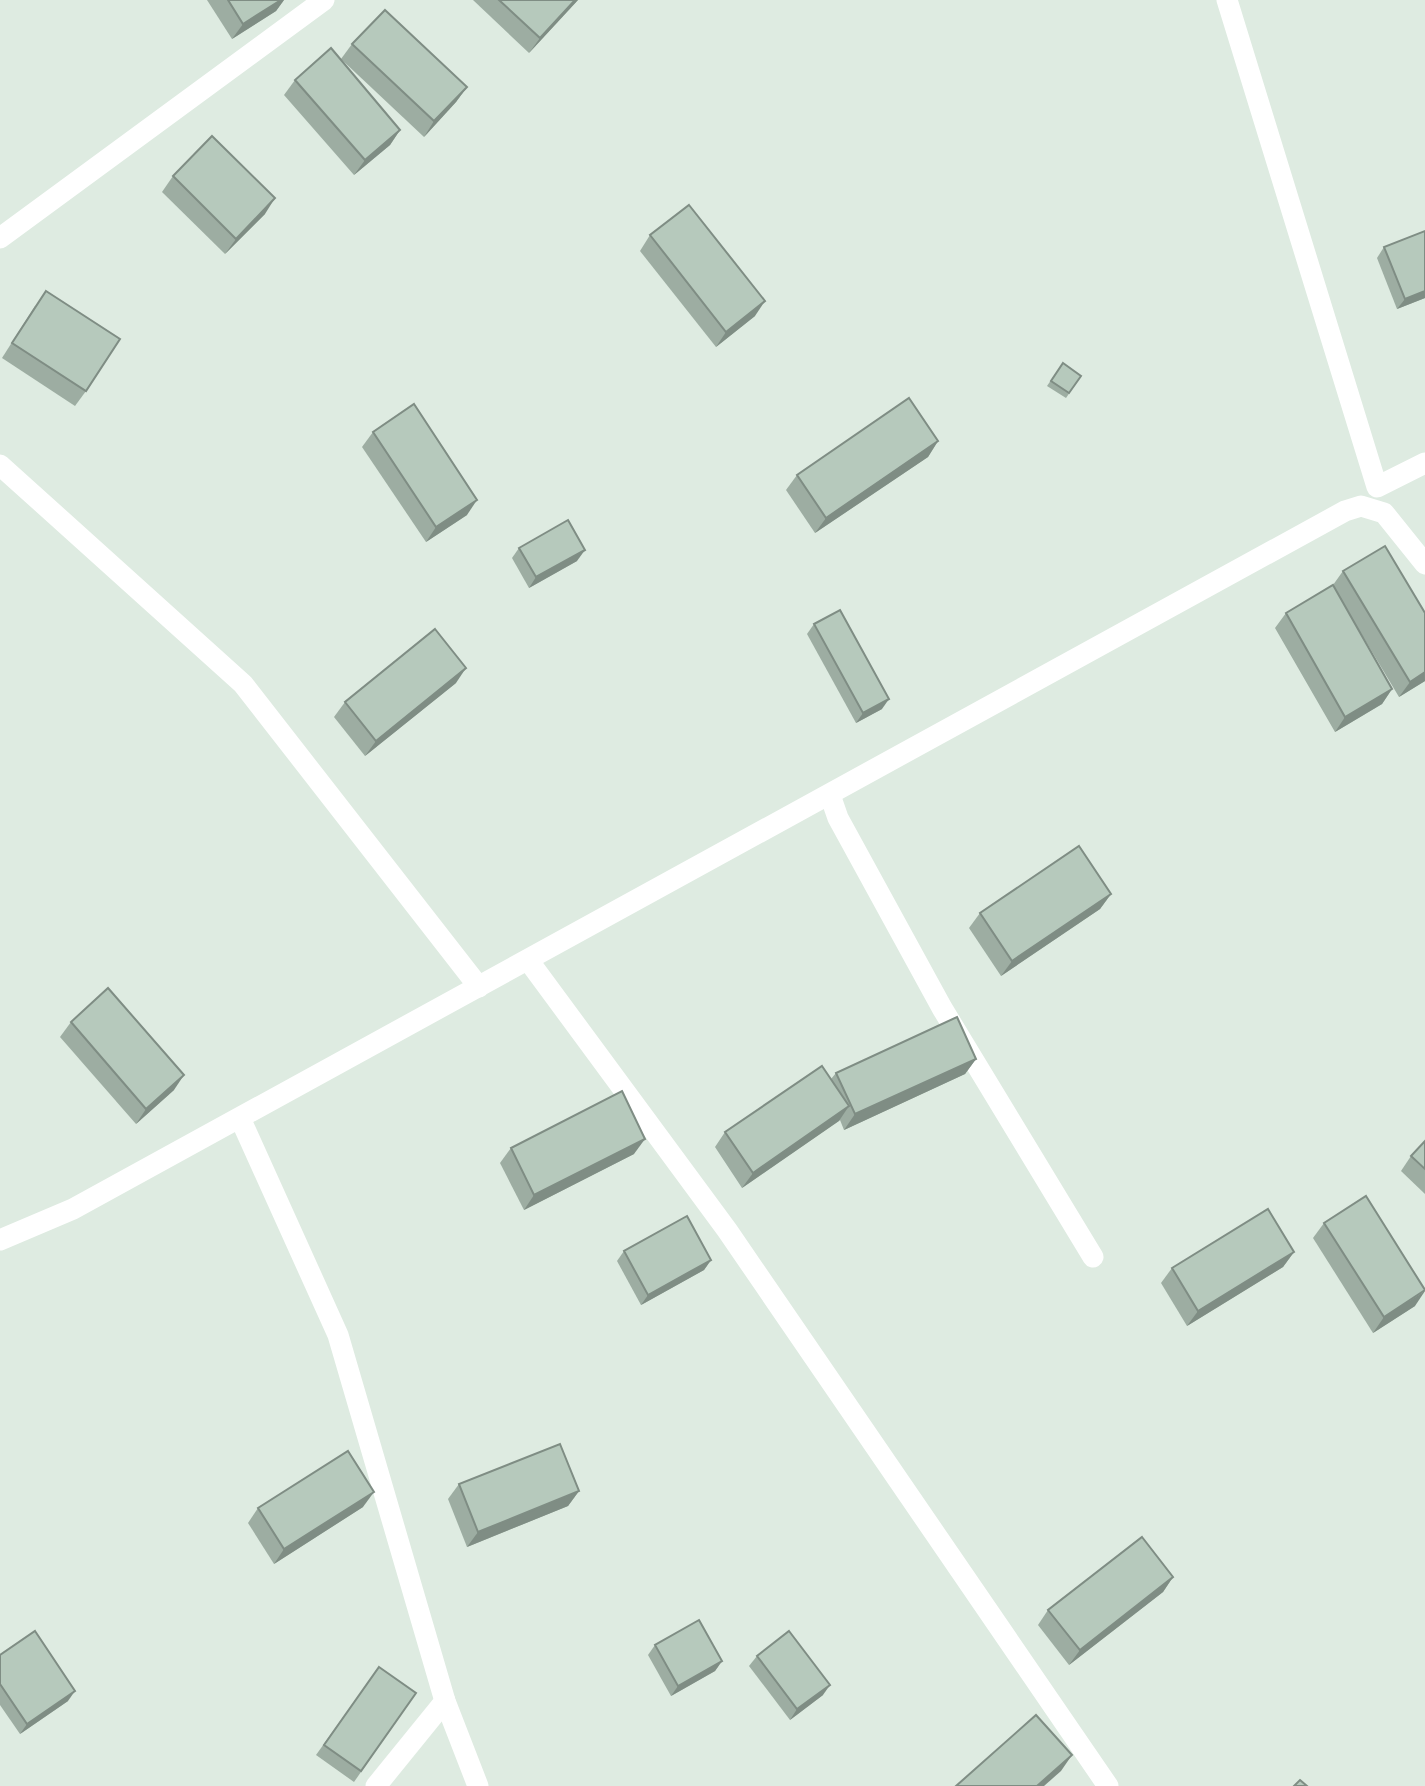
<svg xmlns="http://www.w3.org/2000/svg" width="1425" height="1786" font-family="'Golos Text',sans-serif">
<rect width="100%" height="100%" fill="#deebe1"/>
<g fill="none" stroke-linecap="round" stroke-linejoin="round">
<g stroke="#fff" stroke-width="21">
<path d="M1227,0L1377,487L1425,463"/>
<path d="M0,238L324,0"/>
<path d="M0,465L243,684L479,987"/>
<path d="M830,795L838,818L942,1008L1093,1257"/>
<path d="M528,960L727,1230L1108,1786"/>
<path d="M240,1118L338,1335L445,1701L478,1786"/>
<path d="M0,1240L73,1209L1345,511L1361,506L1384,513L1425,564"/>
<path d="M376,1786L445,1701"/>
</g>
</g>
<g fill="#9dada2">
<path d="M207,0H284L276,11L232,39Z"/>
<path d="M473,0H578L529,53Z"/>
<path d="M352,44L467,87L456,102L424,137L341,59Z"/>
<path d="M295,80L400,130L390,145L354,175L284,95Z"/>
<path d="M173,176L265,214L225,254L162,192Z"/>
<path d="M1425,231V298L1397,309L1377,258L1384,247Z"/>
<path d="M650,235L755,316L716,347L640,251Z"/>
<path d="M35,306L86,391L75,406L2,358Z"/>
<path d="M1063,363L1081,376L1066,398L1047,386Z"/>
<path d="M373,432L467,515L426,542L362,447Z"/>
<path d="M938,441L928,457L815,533L786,490L797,475Z"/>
<path d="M519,548L577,561L529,588L512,558Z"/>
<path d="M1343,571L1425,613V681L1399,697L1356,625L1392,689L1382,704L1335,732L1275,628L1286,613L1333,585Z"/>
<path d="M814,624L882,709L856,723L807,634Z"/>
<path d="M456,683L365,756L334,717L345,702Z"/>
<path d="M1111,894L1100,909L1001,976L969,928L980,913Z"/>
<path d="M71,1022L174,1090L136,1124L60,1037Z"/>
<path d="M976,1059L965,1074L844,1130L840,1120L742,1188L715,1147L725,1132L831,1079L836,1073Z"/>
<path d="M1425,1141V1194L1401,1171L1411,1156Z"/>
<path d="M511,1148L634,1154L524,1210L500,1163Z"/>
<path d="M1324,1223L1415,1306L1373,1333L1313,1238Z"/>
<path d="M624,1251L711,1260L704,1270L641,1305L617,1261Z"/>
<path d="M1294,1252L1283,1267L1187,1326L1161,1283L1172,1268Z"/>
<path d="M459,1484L579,1491L568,1506L467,1547L448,1499Z"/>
<path d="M363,1507L274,1564L248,1523L258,1508Z"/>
<path d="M1173,1577L1163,1592L1069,1665L1038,1625L1048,1610Z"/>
<path d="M655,1645L722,1661L715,1671L671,1696L648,1655Z"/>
<path d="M0,1655L68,1701L20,1734L0,1705Z"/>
<path d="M757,1656L823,1695L790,1720L749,1666Z"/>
<path d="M379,1667L416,1693L354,1782L316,1755Z"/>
</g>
<g fill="#7f8d84">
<path d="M281,0H284L276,11L232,39L243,24Z"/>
<path d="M575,0H578L529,53L540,38Z"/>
<path d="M467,87L456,102L424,137L434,121Z"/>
<path d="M400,130L390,145L354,175L365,160Z"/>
<path d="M275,198L265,214L225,254L236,239Z"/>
<path d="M1425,291V298L1397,309L1405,299Z"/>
<path d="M765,301L755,316L716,347L726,332Z"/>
<path d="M938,441L928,457L815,533L826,518Z"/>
<path d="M477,500L467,515L426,542L436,527Z"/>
<path d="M585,550L577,561L529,588L536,577Z"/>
<path d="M466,668L456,683L365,756L376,741Z"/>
<path d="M1425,672V681L1399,697L1410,682Z"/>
<path d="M1392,689L1382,704L1335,732L1345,717Z"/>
<path d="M889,699L882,709L856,723L863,713Z"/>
<path d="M1111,894L1100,909L1001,976L1012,961Z"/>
<path d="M976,1059L965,1074L844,1130L855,1114Z"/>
<path d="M184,1075L174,1090L136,1124L146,1109Z"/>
<path d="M849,1106L839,1121L742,1188L753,1173Z"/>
<path d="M645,1139L634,1154L524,1210L534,1195Z"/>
<path d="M1294,1252L1283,1267L1187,1326L1198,1311Z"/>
<path d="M711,1260L704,1270L641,1305L648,1295Z"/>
<path d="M1425,1291L1415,1306L1373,1333L1384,1317Z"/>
<path d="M579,1491L568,1506L467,1547L478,1532Z"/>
<path d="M374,1492L363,1507L274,1564L284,1549Z"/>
<path d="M1173,1577L1163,1592L1069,1665L1080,1650Z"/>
<path d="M722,1661L715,1671L671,1696L678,1686Z"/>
<path d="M830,1685L823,1695L790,1720L797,1709Z"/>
<path d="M75,1691L68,1701L20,1734L27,1724Z"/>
<path d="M1072,1755L1061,1771L1044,1786H1037Z"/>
</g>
<g fill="#b6c9bc" stroke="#7f8d84" stroke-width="2">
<path d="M228,0H281L243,24Z"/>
<path d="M499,0H575L540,38Z"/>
<path d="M385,10L467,87L434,121L352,44Z"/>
<path d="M331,48L400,130L365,160L295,80Z"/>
<path d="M212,136L275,198L236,239L173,176Z"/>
<path d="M689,205L765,301L726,332L650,235Z"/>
<path d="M1425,231V291L1405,299L1384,247Z"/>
<path d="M46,291L120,339L86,391L12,343Z"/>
<path d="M1063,363L1081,376L1069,393L1051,381Z"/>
<path d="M909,398L938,441L826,518L797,475Z"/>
<path d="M414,404L477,500L436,527L373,432Z"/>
<path d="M568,520L585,550L536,577L519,548Z"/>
<path d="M1385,546L1425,613V672L1410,682L1343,571Z"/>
<path d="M1333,585L1392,689L1345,717L1286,613Z"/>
<path d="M840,610L889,699L863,713L814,624Z"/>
<path d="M435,629L466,668L376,741L345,702Z"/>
<path d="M1079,846L1111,894L1012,961L980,913Z"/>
<path d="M108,988L184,1075L146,1109L71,1022Z"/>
<path d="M957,1017L976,1059L855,1114L836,1073Z"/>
<path d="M822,1066L849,1106L753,1173L725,1132Z"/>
<path d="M622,1091L645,1139L534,1195L511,1148Z"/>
<path d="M1425,1141V1169L1411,1156Z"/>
<path d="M1366,1196L1425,1290L1384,1317L1324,1223Z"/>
<path d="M1268,1209L1294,1252L1198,1311L1172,1268Z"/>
<path d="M687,1216L711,1260L648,1295L624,1251Z"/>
<path d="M560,1444L579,1491L478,1532L459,1484Z"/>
<path d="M348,1451L374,1492L284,1549L258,1508Z"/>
<path d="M1142,1537L1173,1577L1080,1650L1048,1610Z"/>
<path d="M699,1620L722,1661L678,1686L655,1645Z"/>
<path d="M35,1631L75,1691L27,1724L0,1684V1655Z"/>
<path d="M789,1631L830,1685L797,1709L757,1656Z"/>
<path d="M379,1667L416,1693L361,1771L324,1745Z"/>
<path d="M1036,1715L1072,1755L1037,1786H956Z"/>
<path d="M1300,1780L1307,1786H1294Z"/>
</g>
</svg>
